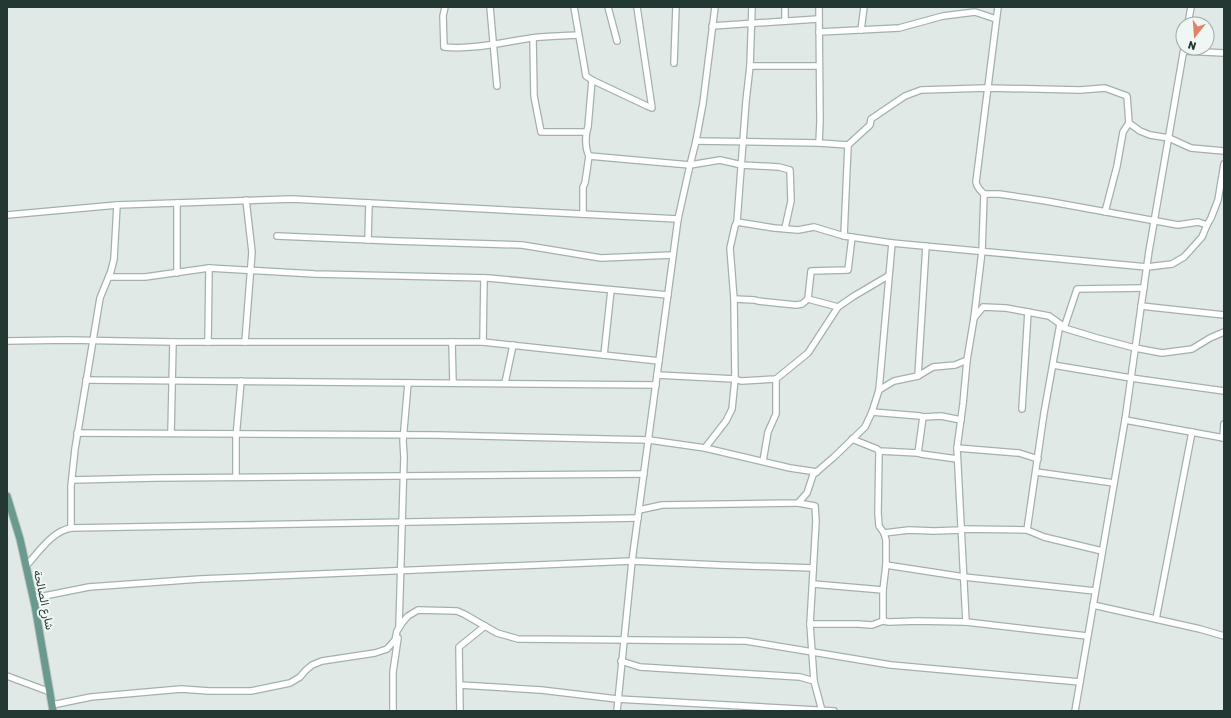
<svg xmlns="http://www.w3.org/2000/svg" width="1231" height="718" font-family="Rubik,Cairo,sans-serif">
<rect width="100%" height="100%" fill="#e0e9e5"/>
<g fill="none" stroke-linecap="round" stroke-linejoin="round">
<g stroke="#a4b0ac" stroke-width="8">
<g id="minor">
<path d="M445,7L443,16L444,47C474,50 503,42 532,38C547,36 563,36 578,35"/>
<path d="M490,7L497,86"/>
<path d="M574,7L586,76L592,80"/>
<path d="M608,7L617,41"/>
<path d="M998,7L976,182C977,188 980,190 984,194H999L1046,201L1178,225L1198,222L1207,225"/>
<path d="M785,21V7"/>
<path d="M1188,24L1191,7"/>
<path d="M712,26L818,19"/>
<path d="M861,30L864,7"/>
<path d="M819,32L899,28L943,16L975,12L996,19"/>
<path d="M533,38L534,96L541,132H586"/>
<path d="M1184,51L1224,53"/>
<path d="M674,63L676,7"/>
<path d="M750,66H819"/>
<path d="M1129,123L1140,131L1150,135L1169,138L1191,148L1224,151"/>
<path d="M696,141L819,143L848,145"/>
<path d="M819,143L820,122L819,7"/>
<path d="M589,156L690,165L720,160L742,165L779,167L790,170L791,201L785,228"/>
<path d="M177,203V273"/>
<path d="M583,214V187L585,183L589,156C585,148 585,135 588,127L592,80L647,106L652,108L637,7"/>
<path d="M7,215L117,205L292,199L678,219"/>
<path d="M737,222L774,228L798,230L814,227L844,236L892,243L1147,267L1172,264L1184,257L1202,237L1207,225L1211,218L1218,200L1224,164"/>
<path d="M277,236L394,241L522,245L601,258L673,255"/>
<path d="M844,236L848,145L870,125L871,119L905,96L921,90L987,88L1080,90L1105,88L1127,96L1129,123L1123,132L1117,166L1105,212"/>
<path d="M368,240L369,203"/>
<path d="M109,277H145L209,268L315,274L488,278L668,295"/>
<path d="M1144,288L1077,289L1064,328L1097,338L1135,348L1162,353L1192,349L1210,338L1224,332"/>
<path d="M734,299L755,300L758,301L796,305L802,304L808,299"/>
<path d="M1141,306L1224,315"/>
<path d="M838,307L808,299L811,271L848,270L852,237"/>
<path d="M974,318L983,307L1006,308L1049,316L1063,326"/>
<path d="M7,341L67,340L173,342H483L659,361"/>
<path d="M208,342L209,268"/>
<path d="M245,342L252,252L246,200"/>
<path d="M452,342L453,383"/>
<path d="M483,342L484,278"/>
<path d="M604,355L611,290"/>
<path d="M1053,365L1131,378L1224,391"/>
<path d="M657,375L735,379L741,381L776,379L808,353L838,307L854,296L888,276"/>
<path d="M918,376L926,246"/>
<path d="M86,380L656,385"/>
<path d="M505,383L513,345"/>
<path d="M879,390L892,243"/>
<path d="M1022,409L1028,312"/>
<path d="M872,412L920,416L923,417L941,416L961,420"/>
<path d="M1125,420L1224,438"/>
<path d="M77,433L437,435L649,440L705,448L790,468L817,472"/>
<path d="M171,433L173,342"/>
<path d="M1223,438L1224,424"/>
<path d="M852,439L877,449L879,451L918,453L921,454L957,459"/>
<path d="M705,448L726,421L732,409L735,379L734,299L730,248L735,226L737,222L746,101L750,66L752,7"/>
<path d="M957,448L1019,453L1038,459"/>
<path d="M879,451L878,513L879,526L884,533L886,540V565L883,590V621"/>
<path d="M918,453L923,417"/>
<path d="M763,461L768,432L776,414V379"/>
<path d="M1036,472L1114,483"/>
<path d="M236,477V438L241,381"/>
<path d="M72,480L155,478L644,474"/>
<path d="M798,503L815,506L816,521L810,624H858L872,625L883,621L889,622L917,621L966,622L1087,636"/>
<path d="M639,510L662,505L798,503L807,493L813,475L834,457L865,427L872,412L879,390L894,381L918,376L933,367L955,365L967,360"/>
<path d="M71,528V486L75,449L100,298L111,271L114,259L117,205"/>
<path d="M1027,530L1044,413L1060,324"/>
<path d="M884,533L909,530L934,531L962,530L963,529L1027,530L1044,537L1102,551"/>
<path d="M886,565L964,577L1095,591"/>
<path d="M26,566C38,553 52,531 71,528L638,518"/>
<path d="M813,584L883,590"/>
<path d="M34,598L89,587L200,579L632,561L719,565L813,568"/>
<path d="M1093,605L1200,629L1224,636"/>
<path d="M1156,619L1192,432"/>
<path d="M966,622L957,448L963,404L967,360L974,318L982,251L984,194"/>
<path d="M810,624L814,681"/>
<path d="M399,627L404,457L403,441L408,383"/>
<path d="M621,661L640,667L800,677L814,681L822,711"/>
<path d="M7,676L50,692"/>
<path d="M460,685L541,690L617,699L834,711"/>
<path d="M52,705L91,697L181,689L209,691H251L290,683L300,677L305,671L312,665L322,661L375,653L387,649L395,640L397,631L402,623L408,616L418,610L457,611L464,614L497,633L518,639L746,641L891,665L1080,682"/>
<path d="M393,711V672L398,638"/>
<path d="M460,711L459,647L485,626"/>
<path d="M617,711L632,561L678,219L690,165L696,141L703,103L715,7"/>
<path d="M1075,711L1125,420L1149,251L1184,48"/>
</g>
</g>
<g stroke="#bdc3c2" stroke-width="9">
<path id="major" d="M7,496L20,539L35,606L53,711"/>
</g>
<use href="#minor" stroke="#fff" stroke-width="5.5"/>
<use href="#major" stroke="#699a8d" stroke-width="7"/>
</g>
<g text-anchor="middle" stroke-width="4" stroke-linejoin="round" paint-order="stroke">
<g font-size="11" fill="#233832" stroke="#f0f6f3">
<text transform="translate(44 600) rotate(78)" y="4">شارع الصالحة</text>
</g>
</g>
<rect width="1231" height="718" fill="none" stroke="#233832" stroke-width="16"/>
<g transform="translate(1195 36) rotate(197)"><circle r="19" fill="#f0f6f3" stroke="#9eaaa6"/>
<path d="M0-3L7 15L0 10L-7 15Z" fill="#e38265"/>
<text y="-6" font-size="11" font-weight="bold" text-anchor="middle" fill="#233832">N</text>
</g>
</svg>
